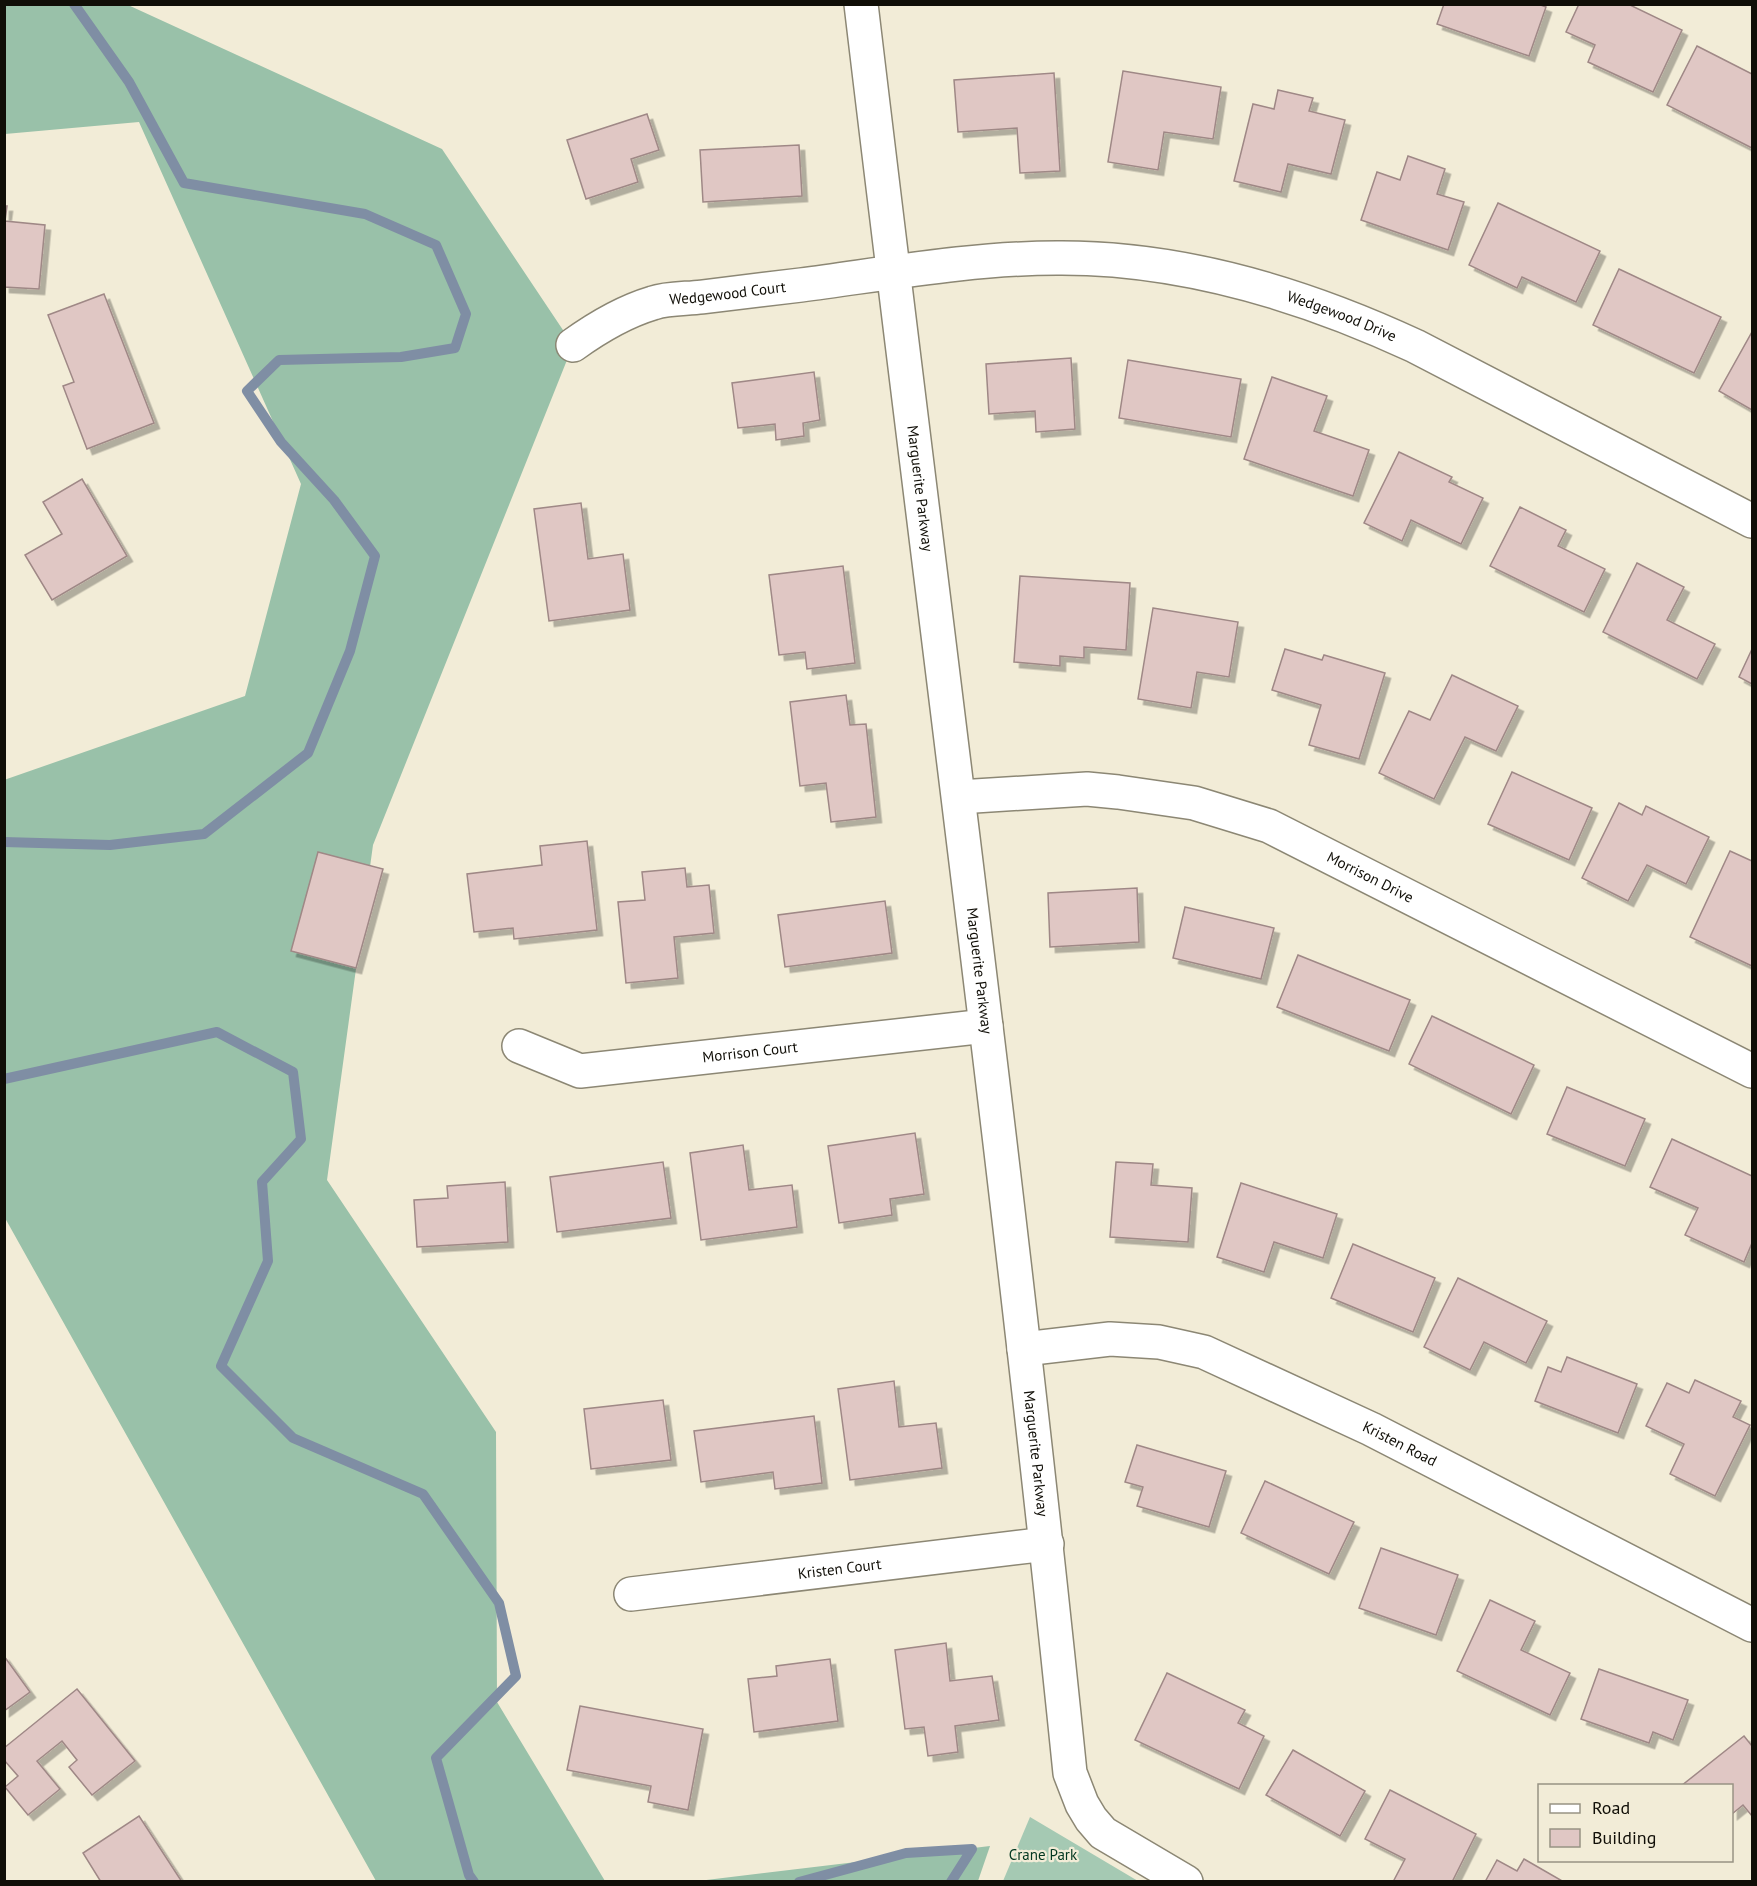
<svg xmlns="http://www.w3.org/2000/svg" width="1757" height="1886" font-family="'PT Sans',sans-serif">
<defs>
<filter id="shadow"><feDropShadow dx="5.5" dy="5.5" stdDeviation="0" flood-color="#0004"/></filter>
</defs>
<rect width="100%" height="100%" fill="#f2ecd7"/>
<path fill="#a5c9b3" d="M1030,1817L1138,1881H1003Z"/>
<g fill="#99c1a9">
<path d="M5,5H128L442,149L573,345L373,845L327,1180L496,1432L497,1702L605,1881H376L5,1218L4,780L245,696L301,484L139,122L5,134Z"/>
<path d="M990,1846L978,1881H698Z"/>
</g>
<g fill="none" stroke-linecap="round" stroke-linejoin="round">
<g stroke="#7f8ea4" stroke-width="10">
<path d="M4,842L110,845L204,834L308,753L350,651L375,556L334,500L281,442L247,391L279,360L401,357L455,348L466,314L436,245L365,214L184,183L129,82L74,4"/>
<path d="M4,1079L217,1032L293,1072L301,1139L262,1182L268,1261L221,1366L293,1438L423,1494L499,1603L516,1676L436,1758L469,1875L474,1882"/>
<path d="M799,1882L906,1853L972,1849L951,1882"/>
</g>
</g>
<g fill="#e0c7c4" stroke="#9f8886" stroke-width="1.5" filter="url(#shadow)">
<path d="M1444,4H1538L1546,7L1529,56L1437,24Z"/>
<path d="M1579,4H1628L1682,30L1653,92L1588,62L1595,45L1566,32Z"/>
<path d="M1697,46L1752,74V148L1667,105Z"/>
<path d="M1123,71L1221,87L1213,139L1164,132L1158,170L1108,162Z"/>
<path d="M1054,73L1060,171L1020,173L1017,128L958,132L954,80Z"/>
<path d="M1278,90L1313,98L1309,111L1345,120L1331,174L1288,164L1281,192L1234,181L1253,104L1274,109Z"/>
<path d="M647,114L659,150L631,159L638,182L586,199L567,140Z"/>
<path d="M799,145L802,196L703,202L700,150Z"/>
<path d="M1408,156L1445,169L1437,194L1464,202L1448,250L1361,220L1377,172L1400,180Z"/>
<path d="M1498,203L1600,251L1576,302L1522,277L1517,288L1469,265Z"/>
<path d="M4,206H7L5,221L45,225L39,289L4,287Z"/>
<path d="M1619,269L1721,317L1694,373L1593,325Z"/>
<path d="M104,294L154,423L87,449L63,386L74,382L48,315Z"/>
<path d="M1752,332V410L1719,391Z"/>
<path d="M1071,358L1075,429L1036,432L1035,411L989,414L986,364Z"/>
<path d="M1128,360L1241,379L1231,437L1119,418Z"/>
<path d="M814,372L820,420L803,423L804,436L776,440L775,424L738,428L732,383Z"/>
<path d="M1272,377L1327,396L1314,431L1369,450L1353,496L1244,459Z"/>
<path d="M1399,452L1452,477L1449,482L1483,498L1461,544L1411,520L1402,541L1364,523Z"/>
<path d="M82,479L127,556L52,600L25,555L62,534L43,502Z"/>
<path d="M581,503L588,559L623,554L630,610L549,621L534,509Z"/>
<path d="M1520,507L1566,530L1558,546L1605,569L1584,612L1490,566Z"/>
<path d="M1637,563L1684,587L1667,620L1715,644L1697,679L1603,632Z"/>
<path d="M843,566L855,663L807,669L805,652L779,655L769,575Z"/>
<path d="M1020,576L1130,583L1126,650L1084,647V658L1060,656V666L1014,662Z"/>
<path d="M1153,608L1238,622L1229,677L1197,672L1191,708L1138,699Z"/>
<path d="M1285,649L1322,660L1324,655L1385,673L1359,759L1309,745L1321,705L1272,690Z"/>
<path d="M1752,649V684L1739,677Z"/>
<path d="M1452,675L1518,706L1496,751L1465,737L1434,799L1379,773L1409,711L1430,720Z"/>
<path d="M846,695L850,725L866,724L876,817L831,822L826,783L800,786L790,702Z"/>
<path d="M1512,772L1592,808L1569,860L1488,824Z"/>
<path d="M1619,803L1642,815L1646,806L1709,837L1686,884L1647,865L1628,901L1582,878Z"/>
<path d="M587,841L597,930L514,939L513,928L474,932L467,874L542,865L540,846Z"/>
<path d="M1730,851L1752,861V966L1690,937Z"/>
<path d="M318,852L383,869L356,968L291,951Z"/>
<path d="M685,868L687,887L709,885L714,933L674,937L678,978L626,983L618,902L645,900L642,872Z"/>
<path d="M1137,888L1139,942L1050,947L1048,893Z"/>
<path d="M885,901L892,953L785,967L778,915Z"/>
<path d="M1185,907L1274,928L1261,979L1173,958Z"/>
<path d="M1298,955L1410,1000L1389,1051L1277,1007Z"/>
<path d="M1432,1016L1534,1065L1511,1114L1409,1064Z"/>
<path d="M1567,1087L1645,1119L1625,1166L1547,1134Z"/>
<path d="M915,1133L924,1194L890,1199L892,1215L839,1223L828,1146Z"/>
<path d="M1672,1139L1752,1176V1243L1744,1262L1685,1235L1698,1208L1650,1187Z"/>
<path d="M743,1145L749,1190L792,1185L797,1227L701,1240L690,1153Z"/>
<path d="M663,1162L671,1218L557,1232L550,1177Z"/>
<path d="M1116,1162L1153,1164L1151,1185L1192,1188L1188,1242L1110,1237Z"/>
<path d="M505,1182L508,1242L417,1247L414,1200L448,1198L447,1186Z"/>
<path d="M1241,1183L1337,1214L1323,1258L1274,1242L1264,1272L1217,1257Z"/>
<path d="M1353,1244L1435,1278L1413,1332L1331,1298Z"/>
<path d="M1458,1278L1547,1321L1526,1363L1484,1342L1470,1370L1424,1347Z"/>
<path d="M1567,1357L1637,1384L1618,1433L1535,1401L1548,1367L1561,1372Z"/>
<path d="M1695,1380L1741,1401L1733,1417L1750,1425L1715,1496L1670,1474L1684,1444L1646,1426L1667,1383L1689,1393Z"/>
<path d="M894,1381L899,1427L936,1423L942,1468L850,1480L838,1389Z"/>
<path d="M663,1400L671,1460L591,1469L584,1409Z"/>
<path d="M814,1416L822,1483L775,1489L773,1472L701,1482L694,1431Z"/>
<path d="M1137,1445L1226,1471L1209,1527L1137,1506L1143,1487L1125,1482Z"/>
<path d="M1265,1481L1354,1522L1329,1574L1241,1533Z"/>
<path d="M1381,1548L1458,1575L1436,1635L1359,1608Z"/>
<path d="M1490,1600L1535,1621L1521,1650L1570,1673L1550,1715L1457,1671Z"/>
<path d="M946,1643L950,1681L992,1676L999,1720L955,1726L958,1752L928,1756L924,1727L905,1729L895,1650Z"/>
<path d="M4,1656L30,1692L4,1711Z"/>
<path d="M830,1659L838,1721L754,1732L748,1679L777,1676L776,1666Z"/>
<path d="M1599,1669L1688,1700L1673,1740L1653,1732L1649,1743L1581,1719Z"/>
<path d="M1167,1673L1245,1710L1238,1723L1264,1736L1239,1789L1135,1740Z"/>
<path d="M77,1689L135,1761L92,1795L69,1767L77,1760L62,1741L37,1761L60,1789L28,1815L5,1787L18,1776L4,1760V1748Z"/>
<path d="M580,1706L703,1729L688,1810L648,1802L651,1786L567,1770Z"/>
<path d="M1744,1736L1752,1746V1816L1743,1805L1732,1814V1786H1681Z"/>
<path d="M1293,1750L1365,1791L1340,1836L1266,1795Z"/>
<path d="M1390,1790L1476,1834L1452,1882H1393L1405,1859L1365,1839Z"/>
<path d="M139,1816L182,1882H101L83,1853Z"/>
<path d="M1524,1859L1564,1882H1485L1497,1860L1517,1871Z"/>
</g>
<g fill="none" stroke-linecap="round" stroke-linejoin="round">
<g stroke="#8c8774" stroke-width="36">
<g id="minor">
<path id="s1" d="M861,4C931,594 1010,1182 1070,1773L1082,1804L1091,1819L1103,1833L1186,1882"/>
<path id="s2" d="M573,345C598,327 623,312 653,303C668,298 686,299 702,297C735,293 768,289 801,285C885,274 972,258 1057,258C1181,257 1303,294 1415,346L1752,521"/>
<path id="s3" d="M959,797L1087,789L1118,792L1194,803L1269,826L1752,1071"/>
<path id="s4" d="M519,1046L580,1071L986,1026"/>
<path id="s5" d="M1024,1349L1110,1339L1159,1342L1204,1352L1371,1429L1752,1625"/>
<path id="s6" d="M631,1594L1047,1544"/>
</g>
</g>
<use href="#minor" stroke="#fff" stroke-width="33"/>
</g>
<g text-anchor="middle" stroke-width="4.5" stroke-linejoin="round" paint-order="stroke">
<g font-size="15" fill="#100e07" stroke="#f2ecd7">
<text dy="5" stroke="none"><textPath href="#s2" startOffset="166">Wedgewood Court</textPath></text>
<text dy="5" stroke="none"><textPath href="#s2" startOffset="790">Wedgewood Drive</textPath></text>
<text dy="5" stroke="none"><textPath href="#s1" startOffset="488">Marguerite Parkway</textPath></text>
<text dy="5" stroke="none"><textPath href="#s3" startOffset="428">Morrison Drive</textPath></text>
<text dy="5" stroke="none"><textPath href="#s1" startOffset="974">Marguerite Parkway</textPath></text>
<text dy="5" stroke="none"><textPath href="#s4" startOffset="237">Morrison Court</textPath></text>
<text dy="5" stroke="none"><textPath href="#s5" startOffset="398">Kristen Road</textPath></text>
<text dy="5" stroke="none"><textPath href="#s1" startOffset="1460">Marguerite Parkway</textPath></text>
<text dy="5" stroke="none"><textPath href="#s6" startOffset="210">Kristen Court</textPath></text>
</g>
<g font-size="15" fill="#023720" stroke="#f2ecd7">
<text x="1043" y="1860">Crane Park</text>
</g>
</g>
<rect width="1757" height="1886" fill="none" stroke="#100e07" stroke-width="12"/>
<rect x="1538" y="1784" width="195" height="78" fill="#f2ecd7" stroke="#989384" stroke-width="1.5"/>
<rect x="1550" y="1804" width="30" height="9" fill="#ffffff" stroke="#989384" stroke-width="1.5"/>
<text x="1592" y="1814" font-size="18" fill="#100e07">Road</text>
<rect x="1550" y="1829" width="30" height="18" fill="#e0c7c4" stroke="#989384" stroke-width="1.5"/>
<text x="1592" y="1844" font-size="18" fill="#100e07">Building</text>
</svg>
